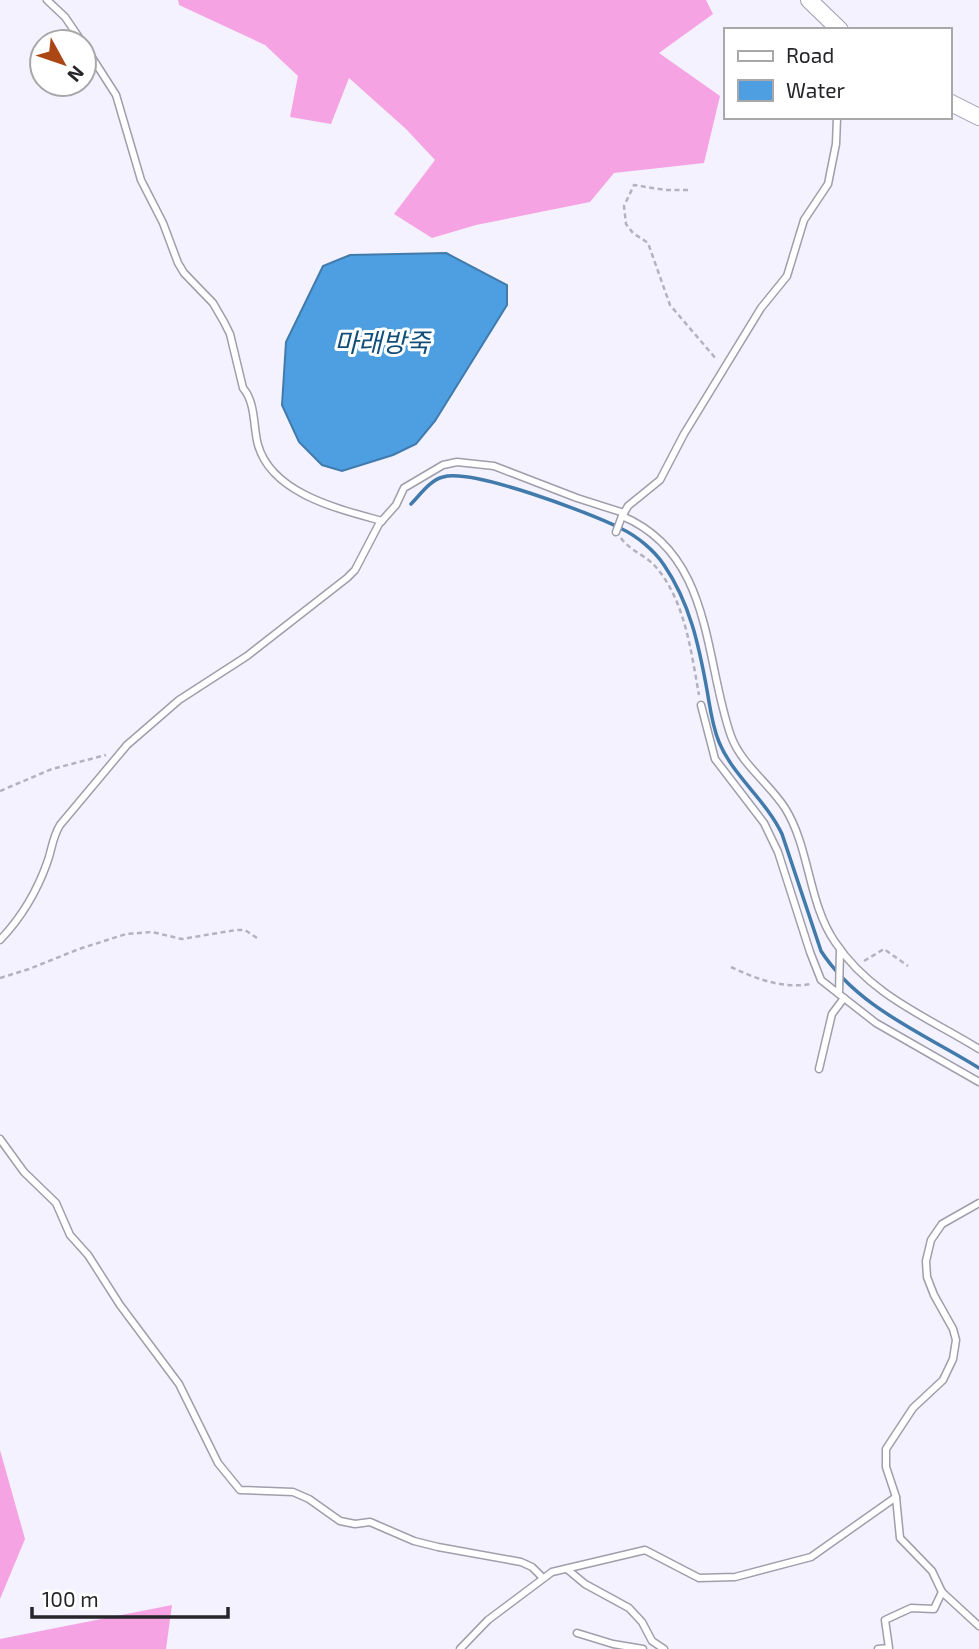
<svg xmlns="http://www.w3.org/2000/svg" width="979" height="1649" font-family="'Exo 2','Noto Sans KR',sans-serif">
<rect width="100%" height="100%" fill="#f3f2fe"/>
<g fill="#f6a3e3">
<path d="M178,0H706L713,14L659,53L720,96L704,163L614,173L590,202L476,225L432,238L394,214L435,160L406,129L349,78L331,124L290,117L298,76L265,45L179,5Z"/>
<path d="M0,1450L25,1539L0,1599Z"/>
<path d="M172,1605L166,1649H0V1639Z"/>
</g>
<path fill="#4d9fe2" stroke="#417aab" stroke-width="2" d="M446,253L507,285V305L435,421L416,444L393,455L342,471L322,465L299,442L282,405L286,342L323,266L350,255Z"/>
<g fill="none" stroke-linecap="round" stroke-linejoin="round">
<path stroke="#417aab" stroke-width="3.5" d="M411,504C420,495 430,480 443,477C472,468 590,513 620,528C637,536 654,550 664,565C690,603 699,646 707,690C710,707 712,725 719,742C733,776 766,800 782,834L821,951C858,1008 923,1033 979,1068"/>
<g stroke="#9f9eaa" stroke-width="9">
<g id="service">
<path d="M47,0L65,17L82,42"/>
<path d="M84,45L116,95L141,180L163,223L178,263L184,273L213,303L224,322L230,334L243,388C256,403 253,427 258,445C272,494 339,509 382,521"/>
<path d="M624,513L628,506L660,480L684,434L761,308L787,276L804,220L828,184L836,144L837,117"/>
<path d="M616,532L622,516"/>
<path d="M701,705L715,759L764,823L778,852L810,952L821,980L876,1023L979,1082"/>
<path d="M0,940C21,918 37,891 47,863C52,850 52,838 60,825L127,745L179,700L247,656L347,578L355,570L379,524L396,505L404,488L443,465L457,462L494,466L577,498L624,513L622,516C713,554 704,660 731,736C741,764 769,783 785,808C810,848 808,903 835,942C870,995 927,1017 979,1049"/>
<path d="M839,994L840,949"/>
<path d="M819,1069L832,1014L844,998"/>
<path d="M0,1139L24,1172L56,1203L70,1235L88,1255L120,1305L179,1384L218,1463L240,1490L293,1492L309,1499L340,1521L355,1524L370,1522L414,1541L438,1547L521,1562L532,1567L543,1578"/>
<path d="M979,1203L942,1224L931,1240L926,1261L927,1277L934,1295L953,1329L956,1340L953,1359L943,1380L913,1408L886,1449V1467L896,1497L900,1538L932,1571L942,1592L979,1626"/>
<path d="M567,1569L585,1584L629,1608L642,1622L652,1641L664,1649"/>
<path d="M577,1633L613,1644L643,1649"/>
<path d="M460,1649L488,1620L552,1572L645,1550L699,1578L735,1577L811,1557L896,1497"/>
<path d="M878,1649L889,1648L885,1620L911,1608L934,1609L942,1592"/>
</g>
</g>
<g stroke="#9f9eaa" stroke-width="18">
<g id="tertiary">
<path d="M809,0L840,30"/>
<path d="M949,102L979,117"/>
</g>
</g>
<g stroke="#b4b3bd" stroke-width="2.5" stroke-dasharray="5 3.5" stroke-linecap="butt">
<path d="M688,190H665L634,185L624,206L626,224L633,233L648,243L670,305L717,360"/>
<path d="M621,538C629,550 645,555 655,566C685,600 691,651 699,695"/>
<path d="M0,791L52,769L106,755"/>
<path d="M864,961L884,949L908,966"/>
<path d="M731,967C756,979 783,989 811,984"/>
<path d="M0,978L29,969L79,949L126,934L152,932L182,939L236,930H245L257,938"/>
</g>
<use href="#service" stroke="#fff" stroke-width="6"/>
<use href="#tertiary" stroke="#fff" stroke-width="16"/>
</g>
<g text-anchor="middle" stroke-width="6" stroke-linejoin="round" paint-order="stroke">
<g font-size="26" font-style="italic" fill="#114e7a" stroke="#fff">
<text x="382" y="352">마래방죽</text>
</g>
</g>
<rect x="724" y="28" width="228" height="91" fill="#ffffff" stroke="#a8a8aa" stroke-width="2"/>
<rect x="738" y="51" width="35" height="10" fill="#ffffff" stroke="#a8a8aa" stroke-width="2"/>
<text x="786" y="63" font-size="21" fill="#25252a">Road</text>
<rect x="738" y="80" width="35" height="21" fill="#4d9fe2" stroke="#a8a8aa" stroke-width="2"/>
<text x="786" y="98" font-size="21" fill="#25252a">Water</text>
<g transform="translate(63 63) rotate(130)"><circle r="33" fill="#ffffff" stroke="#a8a8aa" stroke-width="2"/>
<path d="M0-5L12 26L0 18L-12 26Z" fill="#ab4715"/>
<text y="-10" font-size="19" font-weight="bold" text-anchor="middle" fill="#25252a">N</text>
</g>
<path d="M32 1607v10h196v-10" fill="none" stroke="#25252a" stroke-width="3.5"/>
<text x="42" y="1607" font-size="21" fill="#25252a" stroke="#ffffff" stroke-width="5" paint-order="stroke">100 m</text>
</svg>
